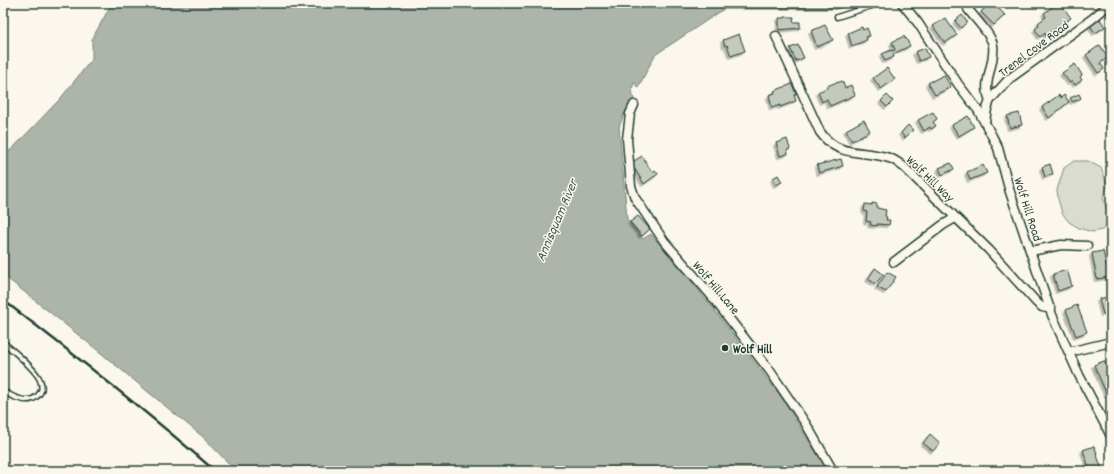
<svg xmlns="http://www.w3.org/2000/svg" width="1114" height="474" font-family="Dekko,sans-serif">
<defs>
<filter id="shadow"><feDropShadow dx="-2.5" dy="2.5" stdDeviation="0" flood-color="#0004"/></filter>
</defs>
<rect width="100%" height="100%" fill="#fbf7ec"/>
<filter id="ink" filterUnits="userSpaceOnUse"><feTurbulence type="fractalNoise" baseFrequency=".025" numOctaves="2"/><feDisplacementMap in="SourceGraphic" scale="8" xChannelSelector="R" yChannelSelector="G"/><feConvolveMatrix kernelMatrix="1 2 1 2 8 2 1 2 1" color-interpolation-filters="sRGB"/></filter>
<g filter="url(#ink)">
<path fill="#dbdcd1" stroke="#7d8c82" d="M1074,161H1088L1101,168L1105,179L1107,187L1103,198L1108,214L1109,225L1102,230L1092,232L1079,228L1069,222L1062,213L1058,199L1057,190L1064,168Z"/>
<path fill="#adb4aa" stroke="#74847b" d="M112,3H859L836,9H724L655,55L638,88L634,82L632,90L634,100L624,114L619,127L627,219L643,239L651,234L697,288L780,395L828,471H236L203,437L96,349L3,275V155L12,149L60,99L92,59V39Z"/>
<g fill="#c4c9be" stroke="#1f3d34" filter="url(#shadow)">
<path d="M990,3H993L1005,15L994,25L981,12Z"/>
<path d="M1058,3H1060L1071,18L1046,36L1045,33L1040,37L1035,29L1039,26L1038,23L1046,17L1044,13Z"/>
<path d="M962,15L967,22L961,28L955,21Z"/>
<path d="M785,17H794L793,22H800V28L779,30V18H785Z"/>
<path d="M945,18L957,35L945,43L933,26Z"/>
<path d="M1100,19L1105,27L1095,33L1090,25Z"/>
<path d="M825,25L833,40L817,47L811,31Z"/>
<path d="M862,27L863,30L867,28L870,36L866,37L867,40L852,46L848,33Z"/>
<path d="M739,34L745,51L731,56L727,45L725,46L723,40Z"/>
<path d="M904,36L905,39L906,38L910,46L893,54L894,57L885,61L882,54L891,50V51L895,50L892,42Z"/>
<path d="M798,45L804,58L796,61L790,48Z"/>
<path d="M1100,45L1108,58L1100,63L1104,69L1098,73L1086,55Z"/>
<path d="M925,48L929,57L919,61L915,52Z"/>
<path d="M1075,64L1082,75L1080,77L1082,80L1075,85L1072,81L1070,83L1062,73Z"/>
<path d="M887,68L895,79L881,89L873,78Z"/>
<path d="M944,75L951,87L935,95L928,83Z"/>
<path d="M842,81L845,88L851,85L855,95L830,106L827,99L822,102L818,92L827,88V86L837,82V83Z"/>
<path d="M792,84L796,94L794,95L796,101L780,107V105L772,108L769,95L775,93L774,91Z"/>
<path d="M1079,94L1081,98L1077,101L1076,100L1073,102L1070,98Z"/>
<path d="M887,95L893,101L887,107L881,101Z"/>
<path d="M1059,95L1061,98L1064,95L1069,102L1049,118L1042,107Z"/>
<path d="M933,112L937,119L933,122L936,126L931,129L930,127L924,131L918,120Z"/>
<path d="M1019,113L1022,125L1010,128L1007,116Z"/>
<path d="M968,116L974,127L959,136L952,125Z"/>
<path d="M864,120L870,131L852,141L846,130Z"/>
<path d="M908,125L913,130L905,138L901,133Z"/>
<path d="M787,139L790,149L787,150L788,154L780,156L776,143Z"/>
<path d="M642,156L652,172L655,170L658,174L644,184L631,163Z"/>
<path d="M841,159L843,166L819,173L817,165Z"/>
<path d="M951,163L954,169L942,175L939,168Z"/>
<path d="M1050,164L1053,174L1045,177L1042,167Z"/>
<path d="M983,165L987,173L970,180L967,172Z"/>
<path d="M778,175L782,182L776,185L773,178Z"/>
<path d="M872,203L877,204V208L886,210L885,216L887,217L886,220H890L889,225L877,224V226L870,225L871,222L866,221L867,212L864,211L865,204L872,205Z"/>
<path d="M638,216L650,229L642,236L630,222Z"/>
<path d="M1103,251L1109,277L1097,279L1092,253Z"/>
<path d="M875,268L883,274L876,284L868,279Z"/>
<path d="M1067,270L1072,286L1058,291L1053,274Z"/>
<path d="M887,272L896,277L886,292L877,287Z"/>
<path d="M1111,296V312L1103,314L1099,299Z"/>
<path d="M1077,305L1087,332L1076,336L1066,310Z"/>
<path d="M1104,361L1111,373V393L1107,395L1094,365Z"/>
<path d="M930,434L940,443L933,451L923,443Z"/>
<path d="M1094,446L1097,453H1096L1102,469L1098,471H1090L1083,450Z"/>
</g>
<g fill="none" stroke-linecap="round" stroke-linejoin="round">
<g stroke="#1f3d34" stroke-width="7">
<g id="service">
<path d="M837,17L881,3"/>
<path d="M3,342C13,351 35,368 40,380C46,394 33,403 20,399C14,398 8,394 3,391"/>
</g>
</g>
<g stroke="#1f3d34" stroke-width="11">
<g id="minor">
<path d="M902,3L918,23L958,84L978,110L992,136L998,148L1010,192L1052,315L1079,375L1111,436"/>
<path d="M968,9C975,19 991,34 993,45C996,63 981,83 990,100"/>
<path d="M776,36L820,132C839,159 863,149 889,158C896,160 900,164 905,168L989,250L1037,303L1042,307L1051,309"/>
<path d="M634,105L630,114L627,139L631,186L635,198L664,241L710,294L770,371L806,424L833,471"/>
<path d="M985,122L987,109L990,100L1009,79L1092,19L1111,3"/>
<path d="M1031,251L1061,245L1087,246"/>
<path d="M894,262L943,225L955,218"/>
<path d="M1069,352L1111,342"/>
</g>
</g>
<use href="#service" stroke="#fbf7ec" stroke-width="4"/>
<use href="#minor" stroke="#fbf7ec" stroke-width="8"/>
<path stroke="#1f3d34" stroke-width="2.5" d="M3,300C75,355 146,411 215,471"/>
</g>
</g>
<circle fill="#1f3d34" stroke="#fbf7ec" stroke-width="1.5" cx="725" cy="348" r="4"/>
<g text-anchor="middle" stroke-width="3" stroke-linejoin="round" paint-order="stroke">
<g font-size="13" fill="#1f3d34" stroke="#fbf7ec">
<text transform="translate(1033 48) rotate(-37)" y="5">Trenel Cove Road</text>
<text transform="translate(931 178) rotate(44)" y="5">Wolf Hill Way</text>
<text transform="translate(1029 209) rotate(72)" y="5">Wolf Hill Road</text>
<text transform="translate(717 287) rotate(50)" y="5">Wolf Hill Lane</text>
</g>
<g font-size="13" font-weight="bold" fill="#1f3d34" stroke="#fbf7ec" text-anchor="start">
<text x="733" y="353">Wolf Hill</text>
</g>
<g font-size="14" font-style="italic" fill="#425b52" stroke="#fbf7ec">
<text transform="translate(556 220) rotate(-67)" y="5">Annisquam River</text>
</g>
</g>
<rect width="1114" height="474" fill="none" stroke="#fbf7ec" stroke-width="16"/>
<rect x="8" y="8" width="1098" height="458" fill="none" stroke="#1f3d34" stroke-width="1.5" filter="url(#ink)"/>
</svg>
